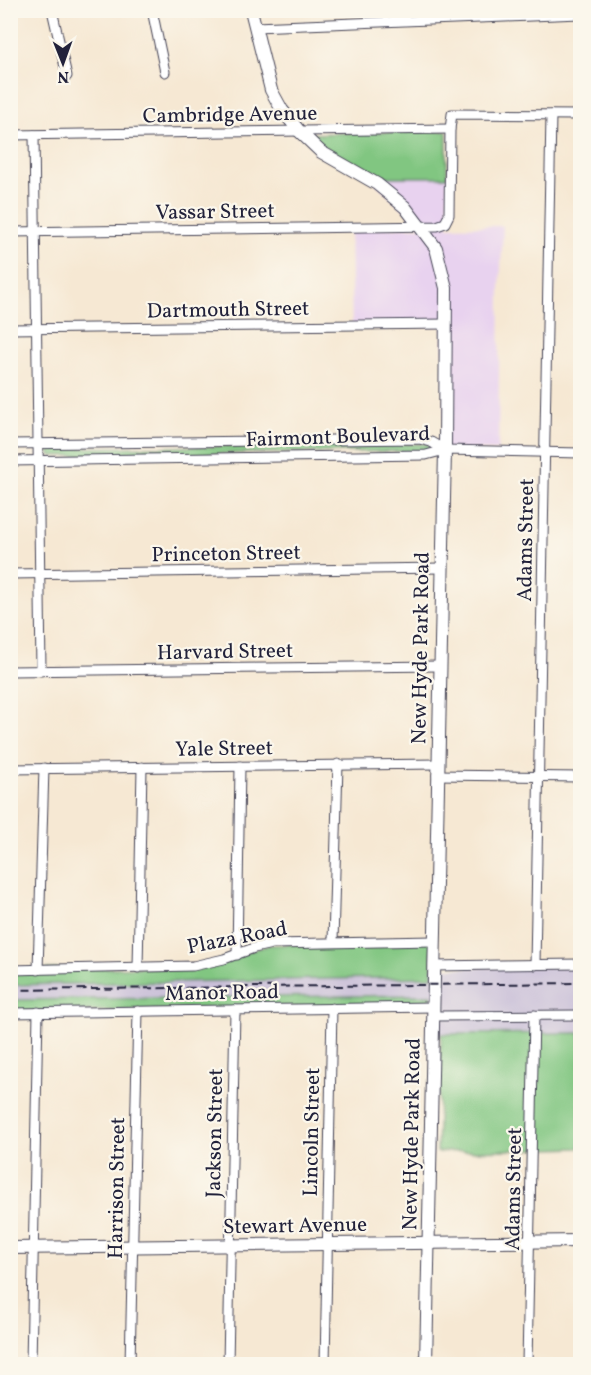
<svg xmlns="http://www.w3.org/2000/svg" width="591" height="1375" font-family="Vollkorn,serif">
<rect width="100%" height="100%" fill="#fbf7ec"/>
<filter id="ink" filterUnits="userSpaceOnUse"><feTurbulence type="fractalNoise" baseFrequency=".0167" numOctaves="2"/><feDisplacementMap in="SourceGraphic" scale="12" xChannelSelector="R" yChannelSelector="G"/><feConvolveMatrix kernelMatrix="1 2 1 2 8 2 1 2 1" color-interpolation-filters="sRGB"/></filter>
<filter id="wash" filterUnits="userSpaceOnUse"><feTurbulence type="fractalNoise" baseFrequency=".008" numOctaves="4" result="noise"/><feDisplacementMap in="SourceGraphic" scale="24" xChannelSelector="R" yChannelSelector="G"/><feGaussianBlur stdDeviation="1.35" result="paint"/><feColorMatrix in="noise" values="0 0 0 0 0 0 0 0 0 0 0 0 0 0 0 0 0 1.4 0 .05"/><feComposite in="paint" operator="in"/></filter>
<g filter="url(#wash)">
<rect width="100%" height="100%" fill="#f6e8d3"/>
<path fill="#e8d2ef" d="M369,177H447L448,227L503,226L500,287L498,450L445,449L443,326L352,327L350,229L422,227Z"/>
<path fill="#c9bfd8" d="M580,967V1033L431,1034L432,999L11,1001L10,985L431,977L432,968Z"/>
<g fill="#81c681" stroke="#52745e" stroke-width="1.5">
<path d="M447,131V177H369L305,134Z"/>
<path d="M428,444L431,447L427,451L51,456L49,452L52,448Z"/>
<path d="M432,940V977L11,985L10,970L202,966L269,945Z"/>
<path d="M432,995L431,1006L11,1012L10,1000Z"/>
<path d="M580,1033V1148L437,1152L441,1034Z"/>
</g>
</g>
<g filter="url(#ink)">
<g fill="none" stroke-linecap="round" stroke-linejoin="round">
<g stroke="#424052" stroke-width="11">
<g id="street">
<path d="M52,10L67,76"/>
<path d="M152,10L165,72"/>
<path d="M255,27L580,14"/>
<path d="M10,135L450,129"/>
<path d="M34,135L41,671"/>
<path d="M10,232L437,226L445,223L449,215L450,129L452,114L580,115"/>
<path d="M10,329L446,324"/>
<path d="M10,444L419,439L431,442L445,450"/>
<path d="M10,461L426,455L445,450L580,453"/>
<path d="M10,574L441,568"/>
<path d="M10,671L439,666"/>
<path d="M10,769L438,764"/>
<path d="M437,775L580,777"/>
<path d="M333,942L338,764"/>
<path d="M237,955L240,766"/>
<path d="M535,965L551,115"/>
<path d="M434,966L580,964"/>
<path d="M138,968L142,767"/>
<path d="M10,970L193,966L224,959L254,948L272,944L434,941"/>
<path d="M38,970L44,768"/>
<path d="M10,1013L433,1007"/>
<path d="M433,1016L580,1015"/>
<path d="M31,1364L38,1012"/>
<path d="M130,1364L138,1011"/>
<path d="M228,1364L235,1010"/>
<path d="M325,1364L332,1008"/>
<path d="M527,1364L534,1015"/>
</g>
</g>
<g stroke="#424052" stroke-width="14">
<g id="secondary">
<path d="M251,10L271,90L282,110L300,132L321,152L377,184L405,207L436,248L446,288L445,450L426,1364"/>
<path d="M10,1248L580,1241"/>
</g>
</g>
<use href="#street" stroke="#fff" stroke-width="9"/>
<use href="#secondary" stroke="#fff" stroke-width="12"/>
<path stroke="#22223b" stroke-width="2" stroke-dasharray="9 4.5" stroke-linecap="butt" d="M10,990L580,983"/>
</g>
</g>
<g text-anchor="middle" stroke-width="4.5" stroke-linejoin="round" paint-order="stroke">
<g font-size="21" fill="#22223b" stroke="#fbf7ec">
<text transform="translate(230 114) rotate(-1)" y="7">Cambridge Avenue</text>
<text transform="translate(215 211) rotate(-1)" y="7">Vassar Street</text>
<text transform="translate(228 309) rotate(-1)" y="7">Dartmouth Street</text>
<text transform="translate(338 436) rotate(-2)" y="7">Fairmont Boulevard</text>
<text transform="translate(525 540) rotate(-89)" y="7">Adams Street</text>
<text transform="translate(226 553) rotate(-1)" y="7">Princeton Street</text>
<text transform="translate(420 648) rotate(-89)" y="7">New Hyde Park Road</text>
<text transform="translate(225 651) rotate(-1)" y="7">Harvard Street</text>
<text transform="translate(224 748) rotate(-1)" y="7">Yale Street</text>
<text transform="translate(237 937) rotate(-11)" y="7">Plaza Road</text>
<text transform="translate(222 992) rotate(-1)" y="7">Manor Road</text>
<text transform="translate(311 1132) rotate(-89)" y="7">Lincoln Street</text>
<text transform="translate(214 1133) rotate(-89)" y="7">Jackson Street</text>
<text transform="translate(411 1134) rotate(-89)" y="7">New Hyde Park Road</text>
<text transform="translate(116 1188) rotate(-89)" y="7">Harrison Street</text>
<text transform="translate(513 1189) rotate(-89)" y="7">Adams Street</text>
<text transform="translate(295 1225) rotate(-1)" y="7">Stewart Avenue</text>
</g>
</g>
<rect width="591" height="1375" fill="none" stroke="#fbf7ec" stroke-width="36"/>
<g transform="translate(63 63) rotate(179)" stroke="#fbf7ec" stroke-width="4.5" paint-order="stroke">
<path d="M0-4.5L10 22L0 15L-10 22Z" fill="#22223b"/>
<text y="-9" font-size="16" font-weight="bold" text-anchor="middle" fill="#22223b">N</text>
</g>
</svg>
